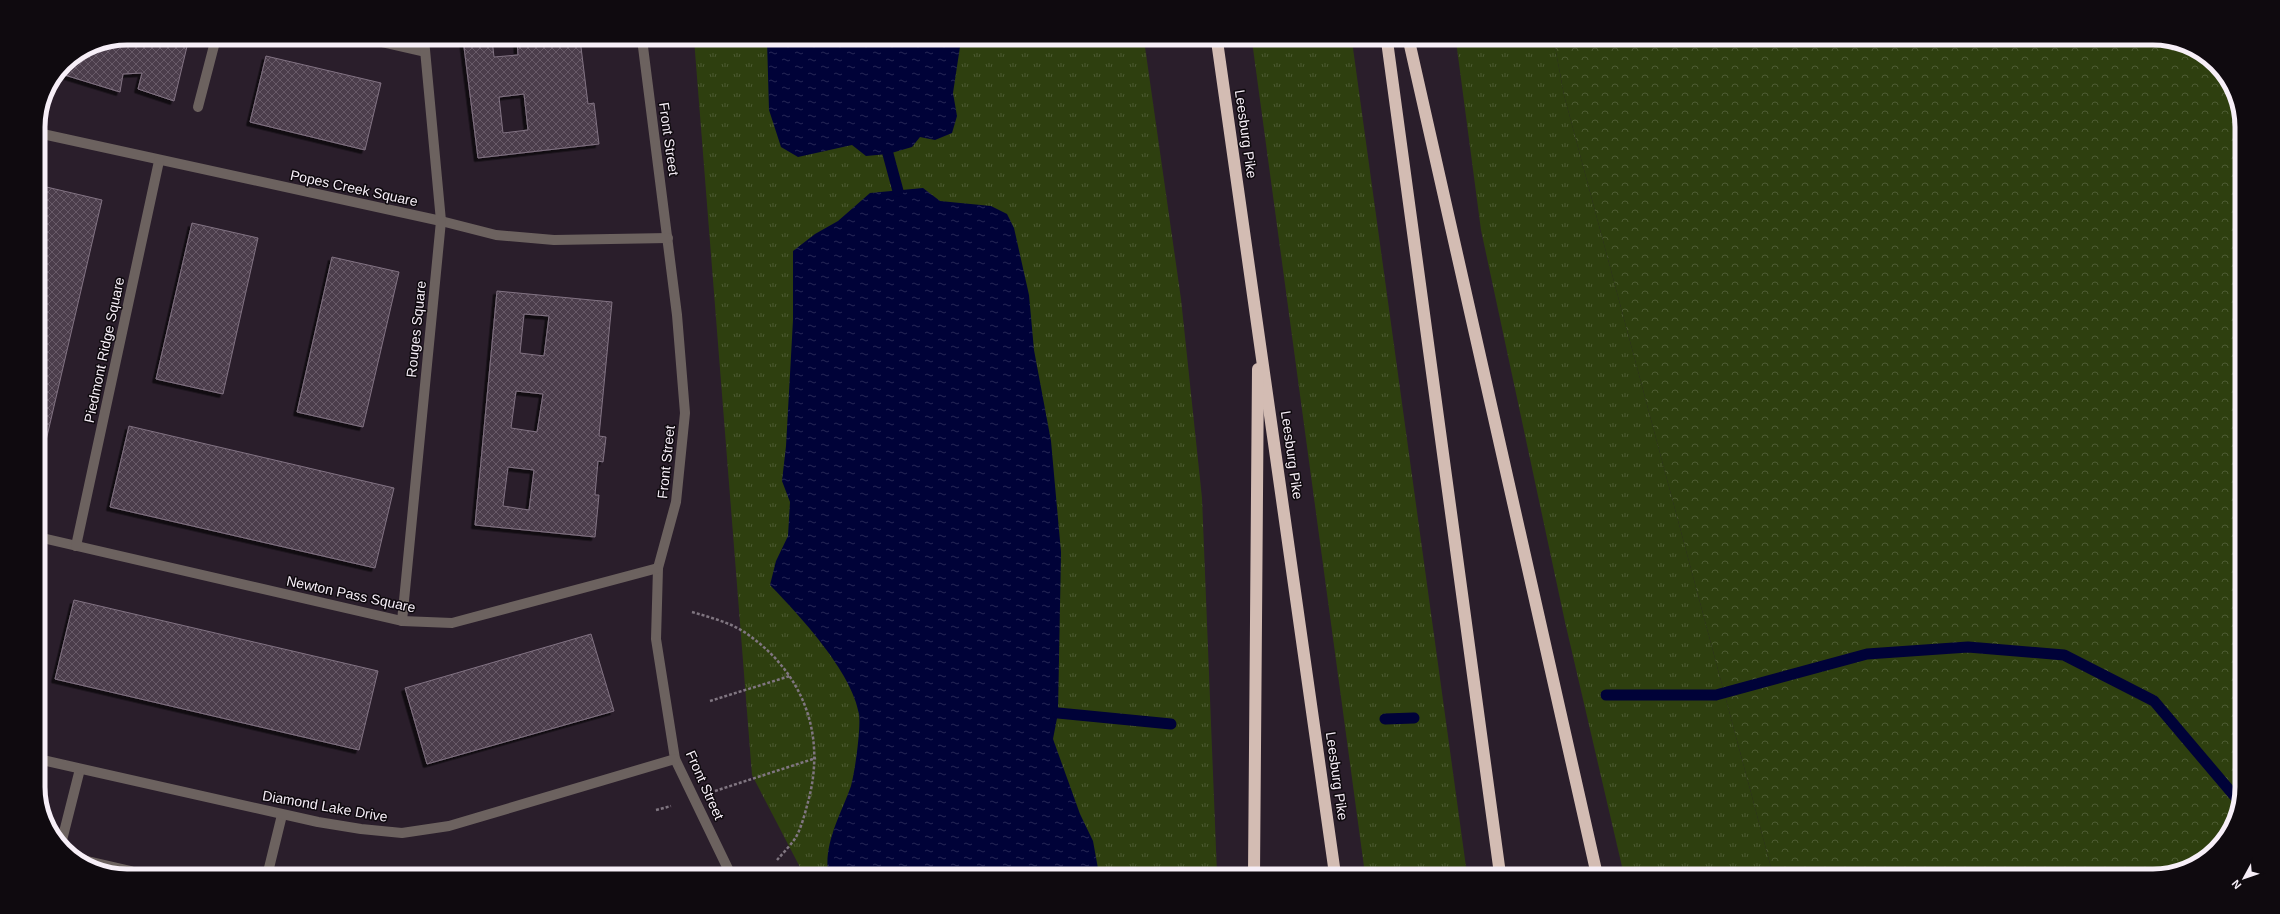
<svg xmlns="http://www.w3.org/2000/svg" width="2280" height="914" font-family="Arial,sans-serif">
<defs>
<pattern id="grass-tufts" width="24" height="20" patternUnits="userSpaceOnUse"><rect width="24" height="20" fill="#2e3f0f"/><path d="M3 7l-1-3M5 7V3M7 7l1-3M15 17l-1-3M17 17v-4M19 17l1-3" fill="none" stroke="#4d5b33"/></pattern>
<pattern id="forest-crowns" width="20" height="18" patternUnits="userSpaceOnUse"><rect width="20" height="18" fill="#2e3f0f"/><path d="M2 6a3 3 0 1 1 6 0M12 15a3 3 0 1 1 6 0" fill="none" stroke="#4d5b33"/></pattern>
<pattern id="water-ripples" width="26" height="14" patternUnits="userSpaceOnUse"><rect width="26" height="14" fill="#000238"/><path d="M2 4q2-2 4 0t4 0M15 11q2-2 4 0t4 0" fill="none" stroke="#262756"/></pattern>
<pattern id="building-cross-hatch" width="8" height="8" patternUnits="userSpaceOnUse"><rect width="8" height="8" fill="#4c3e4c"/><path d="M0 0l8 8M0 8l8-8" fill="none" stroke="#675a67"/></pattern>
<filter id="shadow"><feDropShadow dx="-3.5" dy="3.5" stdDeviation="0" flood-color="#0009"/></filter>
</defs>
<rect width="100%" height="100%" fill="#2a1e2b"/>
<g fill="url(#grass-tufts)">
<path d="M694,39L1144,40L1181,299L1202,498L1217,874L803,873L752,775Z"/>
<path d="M1252,41H1352L1467,874H1365Z"/>
<path d="M1456,41H1554L1564,95L1773,875H1624L1565,622L1481,230Z"/>
</g>
<path fill="url(#forest-crowns)" d="M1554,41L2182,43L2223,73L2242,121L2237,816L2202,861L2153,876L1773,875L1564,95Z"/>
<g fill="url(#water-ripples)">
<path d="M767,40H961L953,93L957,116L952,133L935,140L920,137L912,147L888,154L866,156L852,145L798,157L781,147L769,110Z"/>
<path d="M923,188L940,201L991,206L1007,214L1014,228L1029,295L1034,350L1051,441L1061,552L1058,713L1053,739L1080,814L1093,841L1099,874L828,873C824,842 841,814 851,786C855,771 861,729 859,714C852,672 800,616 770,585L776,561L788,536L790,502L782,481L786,446L793,320V251L815,234L838,221L870,193Z"/>
</g>
<g fill="none" stroke-linecap="round" stroke-linejoin="round">
<g stroke="#000238" stroke-width="11">
<path d="M888,154L898,191"/>
<path d="M1606,695H1716L1867,654L1968,647L2064,655L2154,701L2237,799"/>
<path d="M1058,713L1171,724"/>
<path d="M1385,719L1414,718"/>
</g>
</g>
<g fill="url(#building-cross-hatch)" stroke="#827383" fill-rule="evenodd" filter="url(#shadow)">
<path d="M127,38H139L141,43H150L151,38H189L174,101L138,89L142,73L123,74L120,92L58,73L64,64L93,45Z"/>
<path d="M463,39H492L494,57L518,55L517,39H580L588,104L594,103L599,144L478,158ZM524,94L528,130L503,133L499,97Z"/>
<path d="M266,56L381,83L365,150L250,122Z"/>
<path d="M38,185L102,200L38,475Z"/>
<path d="M192,223L258,238L223,394L156,379Z"/>
<path d="M332,257L399,272L363,427L297,412Z"/>
<path d="M497,291L612,302L599,436L606,437L603,462L598,461L595,495H599L595,537L475,525ZM524,314L549,316L544,356L520,353ZM516,391L543,394L537,432L511,428ZM508,467L534,470L529,510L503,506Z"/>
<path d="M129,426L394,488L375,568L110,507Z"/>
<path d="M38,592L45,594L38,621Z"/>
<path d="M74,600L378,671L359,750L55,679Z"/>
<path d="M591,634L614,711L427,764L405,688Z"/>
</g>
<g fill="none" stroke-linecap="round" stroke-linejoin="round">
<g stroke="#807681" stroke-width="2.5" stroke-dasharray="3 2" stroke-linecap="butt">
<path d="M692,612C712,618 733,623 750,636C805,676 826,737 808,802C805,813 802,826 796,837C791,845 783,853 777,860"/>
<path d="M710,701L790,676"/>
<path d="M715,791L816,758"/>
<path d="M656,810L671,806"/>
</g>
<g stroke="#6c625f" stroke-width="10">
<path d="M368,39L425,52"/>
<path d="M198,107L216,38"/>
<path d="M61,844L80,769"/>
<path d="M83,860L131,871"/>
<path d="M268,872L282,815"/>
</g>
<g stroke="#6c625f" stroke-width="10">
<path d="M642,39L677,315L685,413L676,502L658,568L656,639L675,759L730,873"/>
<path d="M38,133L441,221L496,235L554,240L668,238"/>
<path d="M38,537L402,621L452,623L658,568"/>
<path d="M76,546L159,161"/>
<path d="M402,621L441,221L424,39"/>
<path d="M38,759L318,822L361,829L402,833L449,826L675,759"/>
</g>
<g stroke="#d3bcb3" stroke-width="12">
<path d="M1217,41L1335,874"/>
<path d="M1387,41L1500,874"/>
<path d="M1409,41L1597,875"/>
<path d="M1254,874L1258,369"/>
</g>
</g>
<g text-anchor="middle" stroke-width="3" stroke-linejoin="round" paint-order="stroke">
<g font-size="14" fill="#f7eff8" stroke="#0f0a0f">
<text transform="translate(1246 134) rotate(82)" y="5">Leesburg Pike</text>
<text transform="translate(669 139) rotate(82)" y="5">Front Street</text>
<text transform="translate(354 188) rotate(12)" y="5">Popes Creek Square</text>
<text transform="translate(416 329) rotate(-84)" y="5">Rouges Square</text>
<text transform="translate(104 350) rotate(-78)" y="5">Piedmont Ridge Square</text>
<text transform="translate(1292 455) rotate(82)" y="5">Leesburg Pike</text>
<text transform="translate(666 462) rotate(-84)" y="5">Front Street</text>
<text transform="translate(351 594) rotate(12)" y="5">Newton Pass Square</text>
<text transform="translate(1337 776) rotate(82)" y="5">Leesburg Pike</text>
<text transform="translate(705 785) rotate(66)" y="5">Front Street</text>
<text transform="translate(325 806) rotate(10)" y="5">Diamond Lake Drive</text>
</g>
</g>
<path d="M0 0H2280V914H0ZM127 45H2153A82 82 0 0 1 2235 127V787A82 82 0 0 1 2153 869H127A82 82 0 0 1 45 787V127A82 82 0 0 1 127 45Z" fill="#0f0a0f" fill-rule="evenodd"/>
<path fill="none" stroke="#f7eff8" stroke-width="5" d="M127 45H2153A82 82 0 0 1 2235 127V787A82 82 0 0 1 2153 869H127A82 82 0 0 1 45 787V127A82 82 0 0 1 127 45Z"/>
<g transform="translate(2244 878) rotate(230)" stroke="#0f0a0f" stroke-width="3" paint-order="stroke">
<path d="M0-3L7 15L0 10L-7 15Z" fill="#f7eff8"/>
<text y="-6" font-size="11" font-weight="bold" text-anchor="middle" fill="#f7eff8">N</text>
</g>
</svg>
